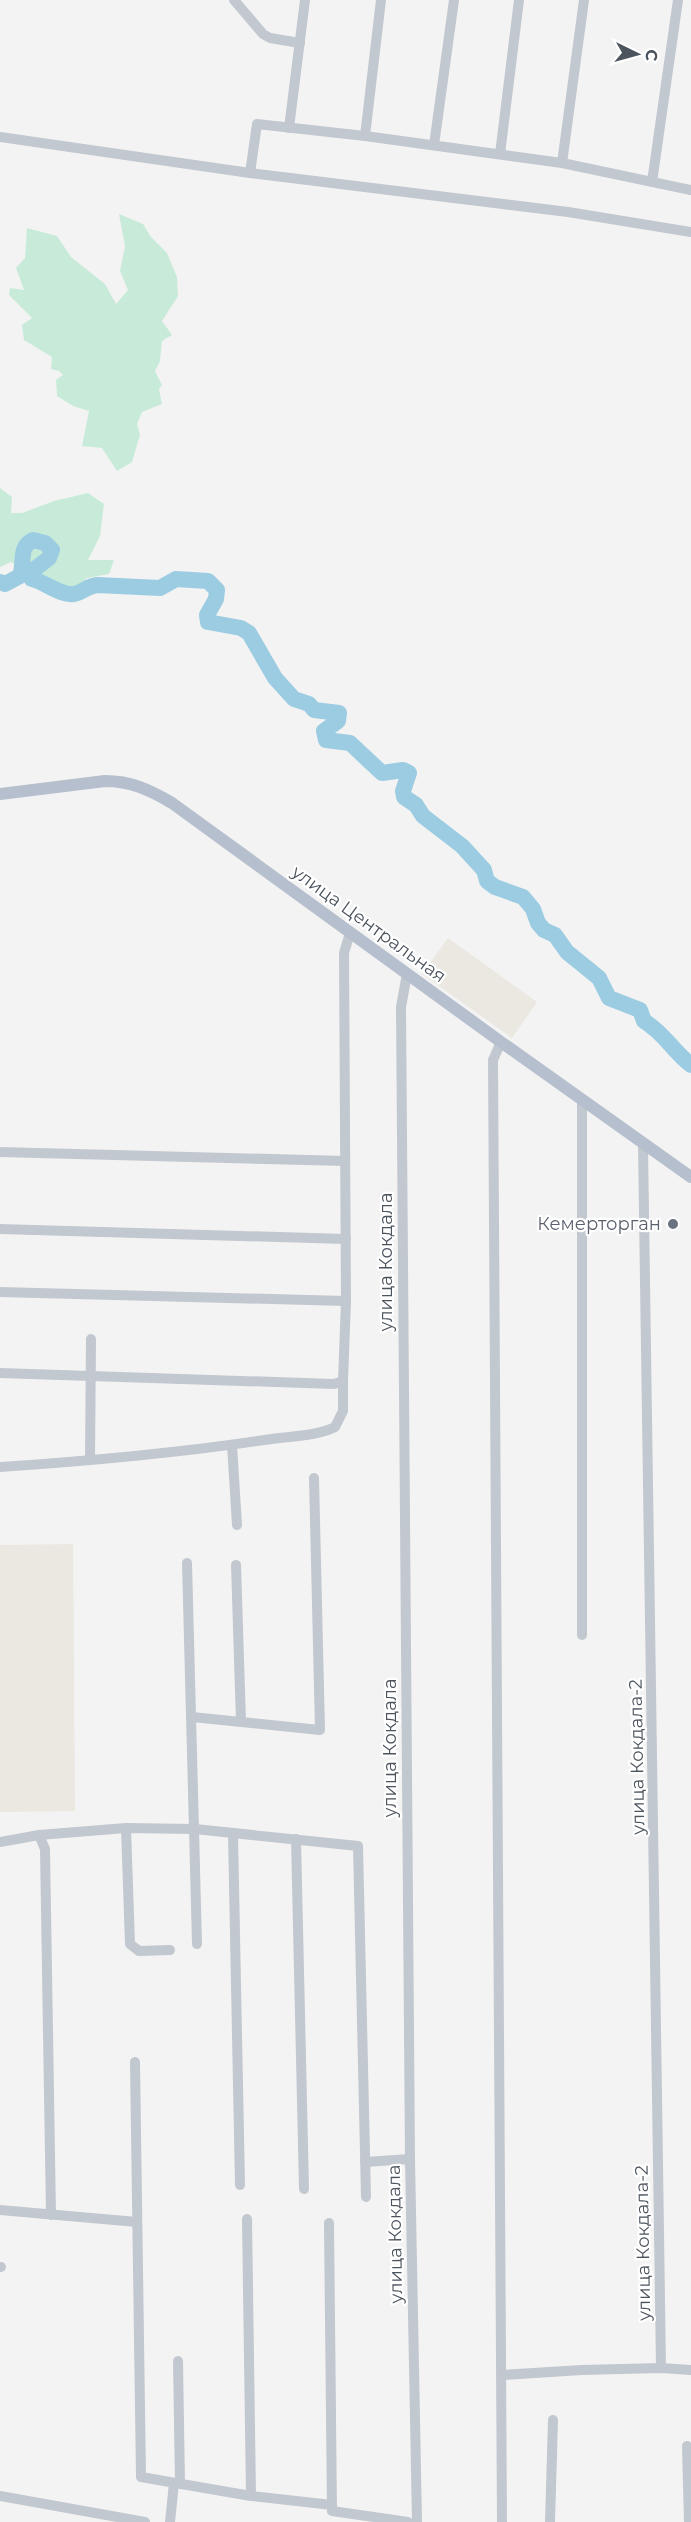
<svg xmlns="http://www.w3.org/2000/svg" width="691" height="2522" font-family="Montserrat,sans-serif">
<rect width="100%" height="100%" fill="#f4f3f3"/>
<g fill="#eae8e1">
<path d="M448,938L537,1002L512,1038L422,974Z"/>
<path d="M73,1544L75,1811L0,1812V1545Z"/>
</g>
<g fill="#c8ebd9">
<path d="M119,214L143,224L151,237L167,253L177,277L178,296L162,321L172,335L162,341L160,361L155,371L162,385L159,389L162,404L142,412L137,424L140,435L132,462L117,471L102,448L82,446L89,411L73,406L57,396L56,380L63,375L59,371L51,369L52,357L24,340L22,325L32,318L9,295L10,288L24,290L16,268L25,258L27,228L57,236L71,257L105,284L116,304L128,290L120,271L125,246Z"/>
<path d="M0,488L12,497L11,513H22L54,501L88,493L104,504L100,536L88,560H114L109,574L87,578L73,589L50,585L11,562L0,567Z"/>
</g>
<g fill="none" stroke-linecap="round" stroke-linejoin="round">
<path stroke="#9bcce2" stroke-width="16" d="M0,582L5,584L20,576C25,563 18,547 33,540L45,543L52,550L49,558L31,572L32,579C45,582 61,596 74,594C82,593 87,586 97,585L160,588L176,579L208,581L217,590L216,599L207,615L208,622L241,628L249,633L275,678L294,699L309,704L314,710L339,713L338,721L324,731L326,740L350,743L382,773L403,770L409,773L403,791L404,797L416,805L423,816L462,846L484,870L487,881L495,887L523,897L533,909L538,923L544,930L555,935L567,952L599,978L609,998L640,1010L644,1021C664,1033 673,1051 691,1065"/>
<g stroke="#c2c8cf" stroke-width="10">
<path d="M234,0L263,34L270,38L300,43"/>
<path d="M289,128L305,0"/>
<path d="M365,136L381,0"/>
<path d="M0,137L250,173L568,212L691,232"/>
<path d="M434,145L454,0"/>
<path d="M500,154L519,0"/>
<path d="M562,163L584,0"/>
<path d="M250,173L257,124L365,136L562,163L691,190"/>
<path d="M652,182L678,0"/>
<path d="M407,974L401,1007L410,2159L417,2522"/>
<path d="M501,1042L493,1060L502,2522"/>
<path d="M582,1100V1635"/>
<path d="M643,1145L661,2368"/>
<path d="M0,1152L345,1161"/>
<path d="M0,1229L346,1239"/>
<path d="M0,1292L346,1301"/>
<path d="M0,1373L334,1384L343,1381L346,1301L344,953L350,933"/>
<path d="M232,1445L237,1525"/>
<path d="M90,1460L91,1339"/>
<path d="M0,1467C88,1461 177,1453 264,1440C287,1436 315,1437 335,1427L343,1411V1381"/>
<path d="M187,1563L197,1944"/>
<path d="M236,1565L241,1722"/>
<path d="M192,1717L320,1730L314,1478"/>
<path d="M126,1828L130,1944L139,1951L170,1950"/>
<path d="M233,1834L240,2185"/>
<path d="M39,1835L45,1849L51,2215"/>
<path d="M296,1839L304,2189"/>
<path d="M0,1842L39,1835L126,1828L195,1829L358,1846L366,2197"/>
<path d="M135,2062L141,2477L251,2496L332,2505"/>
<path d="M365,2162L410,2159"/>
<path d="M0,2210L137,2222"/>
<path d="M247,2219L251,2496"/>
<path d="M329,2223L332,2511L408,2522"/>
<path d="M0,2267H1"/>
<path d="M178,2361L180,2484"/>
<path d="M502,2375L582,2370L661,2368L691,2370"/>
<path d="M687,2446L689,2522"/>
<path d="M0,2496L145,2522"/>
<path d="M170,2522L174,2483"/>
<path d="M550,2522L553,2420"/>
</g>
<path stroke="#b6bfcd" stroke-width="12" d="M0,794L105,781C131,781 150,790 172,803L501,1042L691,1177"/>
</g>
<circle fill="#6b7280" stroke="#fff" stroke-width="2" cx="673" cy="1224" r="6"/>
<g text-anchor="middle" stroke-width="4.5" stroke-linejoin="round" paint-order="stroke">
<g font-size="18" fill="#4c545e" stroke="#fff">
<text transform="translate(369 924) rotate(36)" y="6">улица Центральная</text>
<text transform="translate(386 1262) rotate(-90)" y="6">улица Кокдала</text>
<text transform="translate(390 1748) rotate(-90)" y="6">улица Кокдала</text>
<text transform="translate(637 1757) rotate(-91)" y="6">улица Кокдала-2</text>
<text transform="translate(395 2234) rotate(-91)" y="6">улица Кокдала</text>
<text transform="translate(643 2243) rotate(-91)" y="6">улица Кокдала-2</text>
</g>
<g font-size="18" fill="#5b616d" stroke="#fff" text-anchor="end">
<text x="661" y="1230">Кемерторган</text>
</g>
</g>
<g transform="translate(637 54) rotate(95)" stroke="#ffffff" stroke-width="4.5" paint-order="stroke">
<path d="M0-4.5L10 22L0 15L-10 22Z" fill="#4c545e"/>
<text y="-9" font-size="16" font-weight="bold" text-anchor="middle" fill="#4c545e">С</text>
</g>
</svg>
